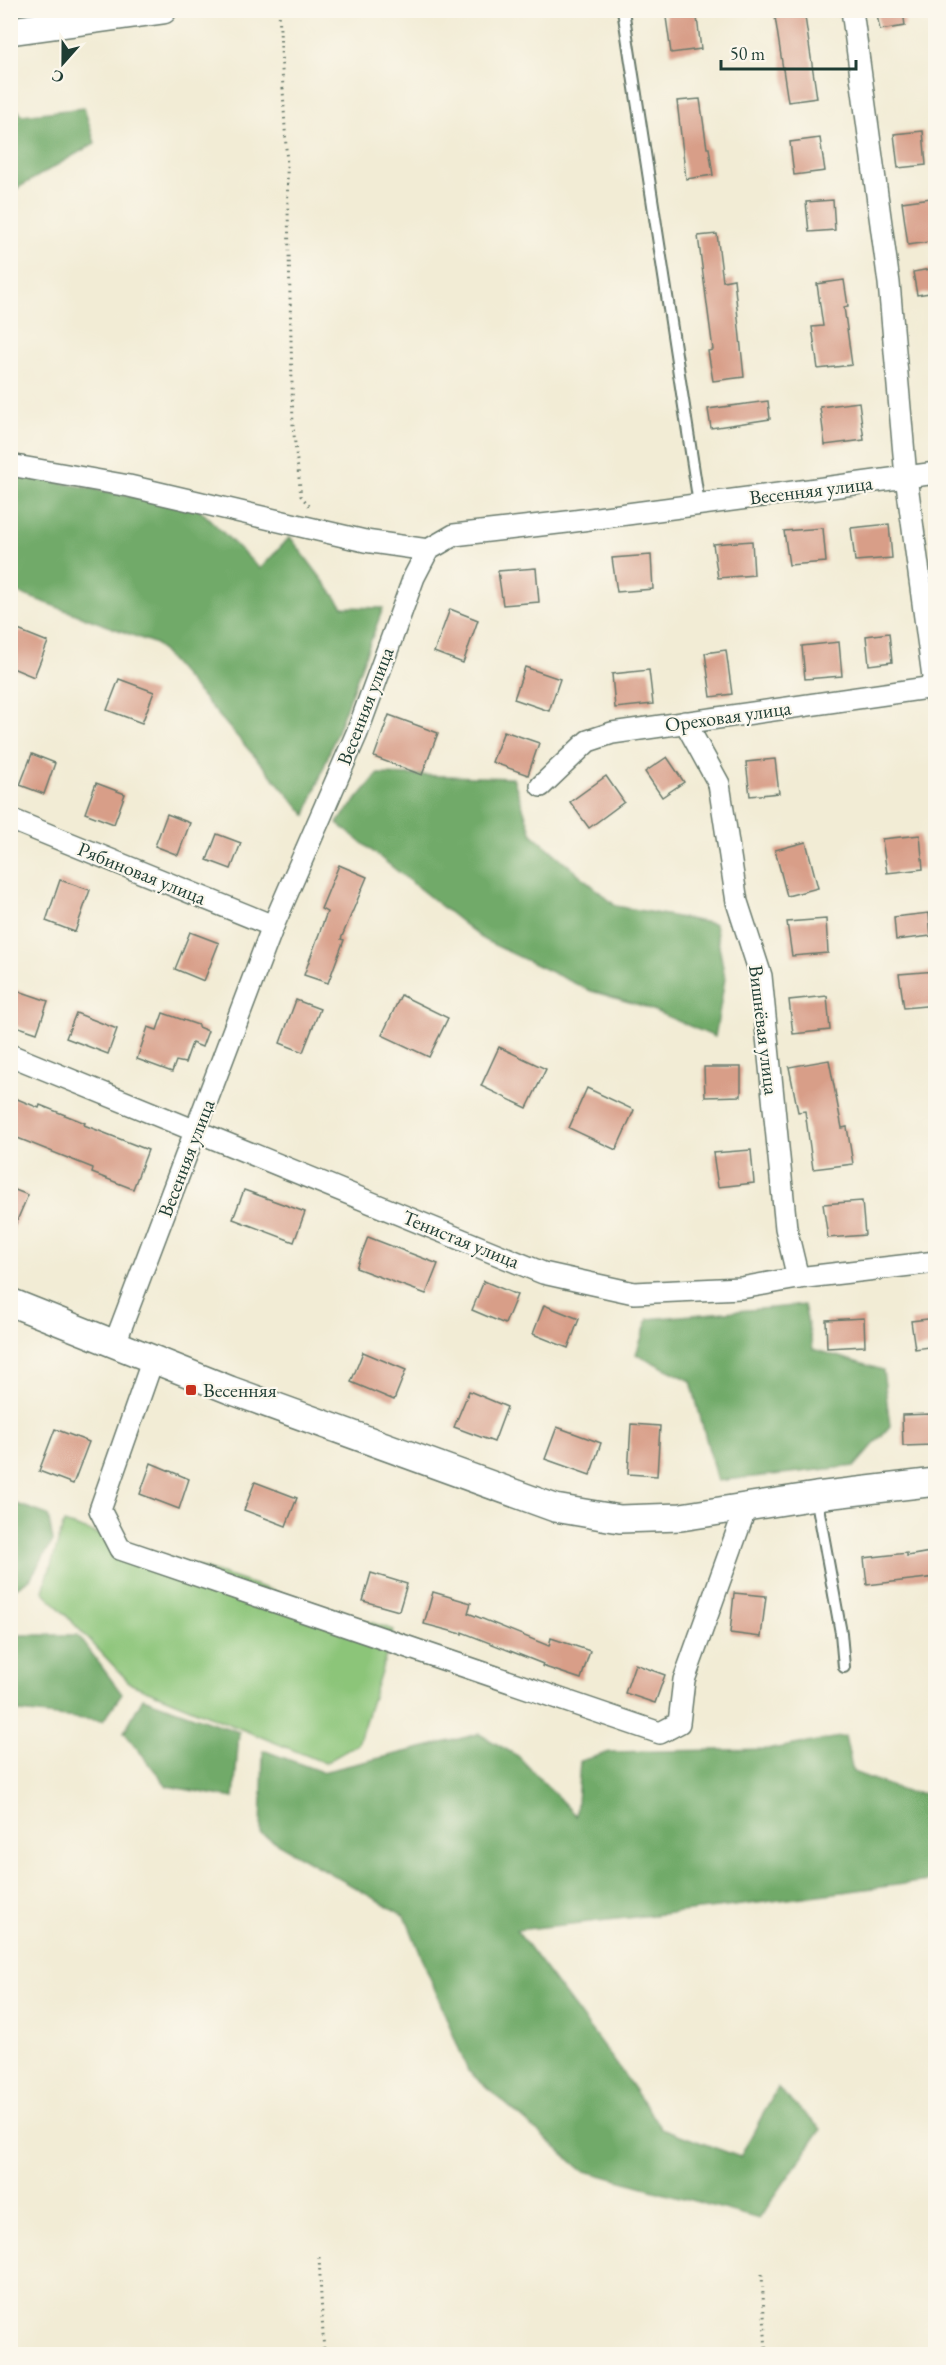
<svg xmlns="http://www.w3.org/2000/svg" width="946" height="2365" font-family="'EB Garamond',serif">
<rect width="100%" height="100%" fill="#fbf7ec"/>
<filter id="ink" filterUnits="userSpaceOnUse"><feTurbulence type="fractalNoise" baseFrequency=".0167" numOctaves="2"/><feDisplacementMap in="SourceGraphic" scale="12" xChannelSelector="R" yChannelSelector="G"/><feConvolveMatrix kernelMatrix="1 2 1 2 8 2 1 2 1" color-interpolation-filters="sRGB"/></filter>
<filter id="wash" filterUnits="userSpaceOnUse"><feTurbulence type="fractalNoise" baseFrequency=".008" numOctaves="4" result="noise"/><feDisplacementMap in="SourceGraphic" scale="24" xChannelSelector="R" yChannelSelector="G"/><feGaussianBlur stdDeviation="1.35" result="paint"/><feColorMatrix in="noise" values="0 0 0 0 0 0 0 0 0 0 0 0 0 0 0 0 0 1.4 0 .05"/><feComposite in="paint" operator="in"/></filter>
<g filter="url(#wash)">
<rect width="100%" height="100%" fill="#f2ecd5"/>
<path fill="#8cc579" stroke="#568156" stroke-width="1.5" d="M64,1523L394,1630L358,1744L325,1763L131,1684L43,1591Z"/>
<g fill="#71aa69" stroke="#48744e" stroke-width="1.5">
<path d="M11,102L22,115L84,108L95,143L11,192Z"/>
<path d="M10,473L199,509L260,569L290,537L343,607L383,608L306,815L156,644L11,590Z"/>
<path d="M378,774L513,778L532,834L616,906L715,924L725,978L715,1037L643,1006L591,991L484,940L337,823Z"/>
<path d="M804,1305L813,1349L883,1370L890,1426L855,1466L717,1481L691,1381L636,1354L648,1319Z"/>
<path d="M11,1502L48,1515L53,1541L30,1579L11,1591Z"/>
<path d="M11,1635H78L122,1694L103,1721L11,1711Z"/>
<path d="M143,1698L239,1732L234,1798L167,1786L124,1732Z"/>
<path d="M479,1734L518,1756L576,1816L580,1761L610,1752L771,1749L845,1736L853,1772L906,1792L935,1794V1880L726,1907L516,1930L615,2062L661,2128L740,2157L777,2088L821,2129L759,2219L582,2170L468,2071L405,1916L261,1834L263,1750L322,1772Z"/>
</g>
<g id="blocks">
<g fill="#d89e88">
<path d="M665,10H696L701,49L671,53Z"/>
<path d="M774,10H804L817,98L788,102Z"/>
<path d="M876,10H903L905,26L880,30Z"/>
<path d="M700,99L707,148H709L713,175L686,179L677,101Z"/>
<path d="M923,131L926,165L898,168L894,134Z"/>
<path d="M820,138L825,171L794,175L790,142Z"/>
<path d="M931,198L936,241L908,245L902,202Z"/>
<path d="M833,200L835,230L809,232L806,202Z"/>
<path d="M717,234L723,281L734,279L744,377L713,381L708,351L713,350L698,236Z"/>
<path d="M936,268V292L917,295L913,272Z"/>
<path d="M844,280L848,306L844,307L852,365L818,369L812,327L823,326L817,284Z"/>
<path d="M768,401L770,419L711,428L708,409Z"/>
<path d="M859,402L864,440L825,445L820,407Z"/>
<path d="M889,524L892,558L855,561L851,528Z"/>
<path d="M823,528L826,562L789,565L784,531Z"/>
<path d="M752,541L754,575L718,578L713,544Z"/>
<path d="M651,555L653,589L617,592L612,558Z"/>
<path d="M536,568L539,602L503,605L498,571Z"/>
<path d="M450,609L478,620L463,663L434,652Z"/>
<path d="M18,630L48,642L34,677L10,667V651Z"/>
<path d="M889,633L892,662L869,665L866,636Z"/>
<path d="M839,642L842,676L805,679L802,646Z"/>
<path d="M726,650L732,694L711,697L705,653Z"/>
<path d="M525,667L560,679L549,711L514,699Z"/>
<path d="M649,670L653,704L615,708L612,674Z"/>
<path d="M119,679L154,692L142,723L107,710Z"/>
<path d="M389,715L438,733L422,775L374,757Z"/>
<path d="M504,731L539,743L528,775L492,762Z"/>
<path d="M32,754L55,763L44,794L20,785Z"/>
<path d="M667,757L684,782L662,797L645,772Z"/>
<path d="M775,759L779,793L750,796L746,762Z"/>
<path d="M606,776L624,802L589,828L570,802Z"/>
<path d="M96,783L125,794L114,824L85,813Z"/>
<path d="M167,814L190,823L178,855L155,846Z"/>
<path d="M217,834L241,843L231,869L207,860Z"/>
<path d="M920,835L923,869L887,873L882,839Z"/>
<path d="M806,842L818,888L787,896L775,850Z"/>
<path d="M339,865L367,877L341,939L344,940L328,983L304,975L327,912L321,909Z"/>
<path d="M60,880L90,890L75,932L46,921Z"/>
<path d="M929,913L931,936L896,940L894,917Z"/>
<path d="M826,919L828,953L792,956L787,922Z"/>
<path d="M190,932L219,943L204,981L175,969Z"/>
<path d="M936,971V1005L904,1008L899,974Z"/>
<path d="M13,989L48,1001L37,1033L10,1024V996Z"/>
<path d="M401,995L448,1018L429,1057L382,1035Z"/>
<path d="M827,996L830,1030L793,1034L789,1000Z"/>
<path d="M296,1000L320,1009L303,1052L280,1043Z"/>
<path d="M76,1013L117,1029L108,1054L66,1038Z"/>
<path d="M163,1013L198,1025V1027L208,1031L202,1047L192,1043L185,1063L176,1061L172,1072L137,1059L148,1027L157,1030Z"/>
<path d="M499,1047L546,1069L527,1108L481,1086Z"/>
<path d="M829,1060L842,1128L847,1127L853,1164L813,1169L805,1111L798,1112L789,1067Z"/>
<path d="M704,1067H741V1096L705,1097Z"/>
<path d="M587,1088L634,1110L616,1150L569,1128Z"/>
<path d="M10,1096L39,1108L40,1105L85,1123L84,1125L148,1150L133,1189L92,1173L93,1168L10,1135Z"/>
<path d="M751,1150L754,1183L718,1187L713,1153Z"/>
<path d="M10,1188L28,1195L10,1237Z"/>
<path d="M244,1190L305,1212L294,1242L233,1219Z"/>
<path d="M862,1201L865,1235L828,1238L823,1204Z"/>
<path d="M368,1237L438,1264L426,1294L356,1268Z"/>
<path d="M484,1281L517,1295L505,1324L472,1310Z"/>
<path d="M544,1305L579,1319L568,1348L533,1334Z"/>
<path d="M864,1318L865,1346L827,1348L826,1320Z"/>
<path d="M936,1318V1346L915,1349L911,1321Z"/>
<path d="M363,1352L406,1370L394,1400L351,1382Z"/>
<path d="M469,1391L507,1407L494,1442L454,1427Z"/>
<path d="M931,1414L932,1445L903,1446L902,1415Z"/>
<path d="M631,1424L660,1426L657,1476L628,1474Z"/>
<path d="M557,1427L601,1443L590,1475L545,1459Z"/>
<path d="M55,1429L89,1442L73,1484L39,1471Z"/>
<path d="M151,1463L189,1479L179,1509L140,1494Z"/>
<path d="M255,1482L297,1498L286,1526L244,1510Z"/>
<path d="M936,1551V1577L867,1585L864,1558L907,1553V1556Z"/>
<path d="M371,1573L407,1584L399,1611L363,1601Z"/>
<path d="M433,1592L471,1603L468,1613L549,1646L551,1638L590,1651L581,1679L542,1666L543,1664L462,1632V1634L424,1624Z"/>
<path d="M734,1593L766,1596L761,1637L730,1633Z"/>
<path d="M635,1664L665,1675L655,1703L625,1693Z"/>
</g>
</g>
</g>
<g filter="url(#ink)">
<use href="#blocks" fill-opacity="0" stroke="#697a6c" stroke-width="1.5"/>
<g fill="none" stroke-linecap="round" stroke-linejoin="round">
<g stroke="#697a6c" stroke-width="14">
<g id="service">
<path d="M623,10L699,504"/>
<path d="M816,1496L841,1633L844,1667"/>
</g>
</g>
<g stroke="#697a6c" stroke-width="24">
<g id="minor">
<path d="M852,10L889,283L906,477L936,699"/>
<path d="M10,465L129,486L365,541L428,550"/>
<path d="M685,722L719,784L737,902L761,976L786,1228L798,1278"/>
<path d="M541,786L588,741L612,733L934,687"/>
<path d="M10,819L273,926"/>
<path d="M10,1055L543,1273L634,1293L741,1288L798,1278L936,1262"/>
<path d="M115,1343L273,926L357,733L414,577L428,550L454,535L567,522L936,473"/>
<path d="M153,1359L100,1510L120,1549L660,1733L679,1723L684,1680L746,1507"/>
</g>
</g>
<g stroke="#697a6c" stroke-width="30">
<g id="tertiary">
<path d="M10,31L163,10"/>
<path d="M10,1302L230,1390L555,1508L620,1519L681,1517L816,1496L936,1482"/>
</g>
</g>
<g stroke="#697a6c" stroke-width="3" stroke-dasharray="1.5 4.5" stroke-linecap="butt">
<path d="M279,10L287,167L293,426L301,496L311,508"/>
<path d="M319,2257L324,2354"/>
<path d="M762,2274L766,2354"/>
</g>
<use href="#service" stroke="#fff" stroke-width="10"/>
<use href="#minor" stroke="#fff" stroke-width="21"/>
<use href="#tertiary" stroke="#fff" stroke-width="27"/>
</g>
</g>
<rect fill="#c8321e" stroke="#fbf7ec" stroke-width="2" x="185" y="1384" width="12" height="12" rx="3"/>
<g text-anchor="middle" stroke-width="4.5" stroke-linejoin="round" paint-order="stroke">
<g font-size="20" fill="#1f3d34" stroke="#fbf7ec">
<text transform="translate(811 490) rotate(-7)" y="7">Весенняя улица</text>
<text transform="translate(365 706) rotate(-69)" y="7">Весенняя улица</text>
<text transform="translate(728 716) rotate(-8)" y="7">Ореховая улица</text>
<text transform="translate(142 873) rotate(22)" y="7">Рябиновая улица</text>
<text transform="translate(764 1030) rotate(83)" y="7">Вишнёвая улица</text>
<text transform="translate(186 1158) rotate(-69)" y="7">Весенняя улица</text>
<text transform="translate(461 1239) rotate(22)" y="7">Тенистая улица</text>
</g>
<g font-size="20" fill="#1f3d34" stroke="#fbf7ec" text-anchor="start">
<text x="203" y="1397">Весенняя</text>
</g>
</g>
<rect width="946" height="2365" fill="none" stroke="#fbf7ec" stroke-width="36"/>
<g transform="translate(63 63) rotate(201)" stroke="#fbf7ec" stroke-width="4.5" paint-order="stroke">
<path d="M0-4.5L10 22L0 15L-10 22Z" fill="#1f3d34"/>
<text y="-9" font-size="16" font-weight="bold" text-anchor="middle" fill="#1f3d34">С</text>
</g>
<path d="M721 60v9h135v-9" fill="none" stroke="#1f3d34" stroke-width="3"/>
<text x="730" y="60" font-size="18" fill="#1f3d34" stroke="#fbf7ec" stroke-width="4.5" paint-order="stroke">50 m</text>
</svg>
